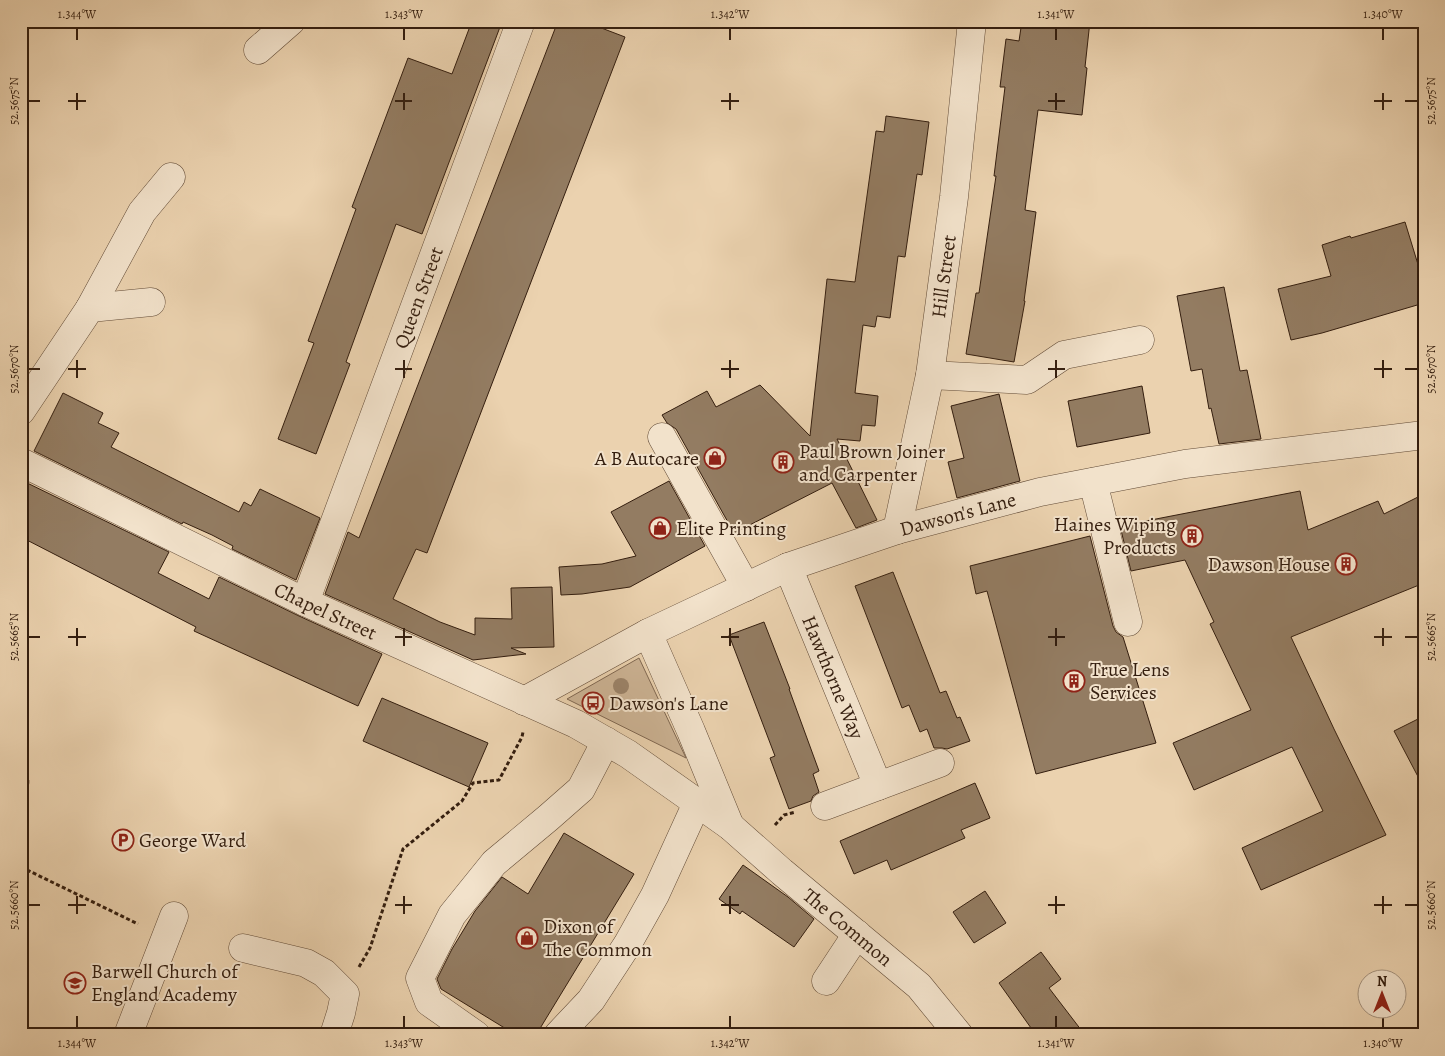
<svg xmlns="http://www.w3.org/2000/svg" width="1445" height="1056" font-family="Alegreya,serif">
<rect width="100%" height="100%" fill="#ebd2af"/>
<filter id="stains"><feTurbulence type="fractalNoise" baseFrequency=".004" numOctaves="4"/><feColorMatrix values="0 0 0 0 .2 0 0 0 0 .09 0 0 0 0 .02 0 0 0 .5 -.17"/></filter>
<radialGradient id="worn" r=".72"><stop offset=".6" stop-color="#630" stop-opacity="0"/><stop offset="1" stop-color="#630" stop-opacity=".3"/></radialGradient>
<path fill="#ccb394" stroke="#806852" d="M639,658L686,758L567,699Z"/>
<g fill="#937c62" stroke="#341e0f">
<path d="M472,21H483L500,27L422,234L396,224L346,362L350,364L316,454L278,439L314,343L308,341L356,209L352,207L408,58L452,74Z"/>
<path d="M558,21H583L625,37L427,553L416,549L393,599L440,622L475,635V618L512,619L511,588L552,587L554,647L511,648L526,654L473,660L325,594L348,532L359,538Z"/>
<path d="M1022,21H1090L1085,67L1087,68L1082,115L1038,110L1025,210L1036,212L1024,301H1025L1014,362L966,354L976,293H979L996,176H994L1005,87H1000L1006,39L1019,41Z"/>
<path d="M886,116L929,122L922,175L917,174L905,257L898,256L890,318L877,316L875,327L863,325L855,393L878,396L875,426L862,425L860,441L837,439L877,520L856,528L832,483L734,533L676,429L667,423L662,415L707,391L716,407L760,385L810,436L827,279L855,282L876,131L884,132Z"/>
<path d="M1405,222L1424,284V303L1322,333L1291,340L1278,289L1331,276L1322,245L1350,236L1351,238Z"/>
<path d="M1224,287L1240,371L1247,370L1261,439L1219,444L1211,408L1209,409L1202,369L1191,371L1177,296Z"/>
<path d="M1142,386L1150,433L1077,447L1068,401Z"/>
<path d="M63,393L103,413L98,423L119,433L111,447L239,512L244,502L251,506L260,489L320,518L296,580L232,549L233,546L212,535L183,522L182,524L34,451Z"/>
<path d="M999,394L1020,481L957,498L948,462L964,458L951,406Z"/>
<path d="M21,480L169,552L158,573L209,599L219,577L299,616L382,654L358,706L194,631L196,627L21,537Z"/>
<path d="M669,481L705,546L630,587L582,594L561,595L559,567L602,564L636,556L611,512Z"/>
<path d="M1300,491L1308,530L1378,501L1384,514L1424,494V583L1291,637L1334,729L1386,835L1261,890L1242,848L1323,811L1292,747L1194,790L1173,743L1251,710L1210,624L1214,622L1185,560L1131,571L1120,526Z"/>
<path d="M1090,536L1113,626L1116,632L1123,637L1156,743L1036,774L987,591L976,594L970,566Z"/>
<path d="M893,572L940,693L946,691L957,718L960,717L970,741L947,749L942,748H934L927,729L920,732L909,705L902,708L855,586Z"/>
<path d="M764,622L790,689H789L819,771L813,774L819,792L813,796L811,801L789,809L770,758L775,756L729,635Z"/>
<path d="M382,698L488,743L469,787L363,741Z"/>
<path d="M1424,716V788L1394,731Z"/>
<path d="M975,783L990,818L961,830L965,838L891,870L887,860L854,874L840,841Z"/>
<path d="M564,833L634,874L536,1035H516L441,989L437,979L452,949L475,911L502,877L528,894Z"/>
<path d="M743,865L788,897L814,919L794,947L742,911L740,914L719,899Z"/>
<path d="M985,891L1006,923L974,943L953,912Z"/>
<path d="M1041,952L1061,979L1049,988L1085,1035H1036L999,983Z"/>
</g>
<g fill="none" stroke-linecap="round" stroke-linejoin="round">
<g stroke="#624b37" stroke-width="29">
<g id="minor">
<path d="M258,50L291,21"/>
<path d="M90,308L142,212L171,177"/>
<path d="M930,375L1027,380L1064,355L1140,340"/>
<path d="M21,411L90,308L151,302"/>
<path d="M662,437L746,587"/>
<path id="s1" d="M21,462L305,602L576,724L628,754L730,826L782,872L919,986L959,1035"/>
<path d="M1093,482L1128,622"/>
<path id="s2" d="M897,530L930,375L954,197L972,21"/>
<path id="s3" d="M788,567L878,786"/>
<path id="s4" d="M305,602L521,21"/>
<path d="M648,633L691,731L730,826"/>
<path id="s5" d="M524,701L648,633L788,567L897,530L1040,492L1185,464L1424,435"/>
<path d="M825,806L940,763"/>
<path d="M243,948L306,963L324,973L345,994L341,1013L334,1035"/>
<path d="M826,981L857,934"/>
<path d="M128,1035L174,916"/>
<path d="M476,1035L429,1002L420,978L452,915L494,863L548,818L581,789L606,741"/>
<path d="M558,1035L591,1000L627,945L655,895L697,803"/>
</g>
</g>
<g stroke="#341e0f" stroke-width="3" stroke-dasharray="4 2.5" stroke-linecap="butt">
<path d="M21,762C31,780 29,785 21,802"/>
<path d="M775,825L784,815L796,812"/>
<path d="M21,867L138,924"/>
<path d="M359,967L370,948L403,849L462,801L473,783L499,780L522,737L523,732"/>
</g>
<use href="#minor" stroke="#f2e2cb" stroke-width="28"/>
</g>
<circle fill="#9b8369" cx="621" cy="686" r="8"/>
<path fill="none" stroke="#341e0f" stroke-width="2" d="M77,28V40M404,28V40M730,28V40M1056,28V40M1383,28V40M77,93V110M404,93V110M730,93V110M1056,93V110M1383,93V110M28,101H40M68,101H86M395,101H412M721,101H739M1048,101H1065M1374,101H1392M1405,101H1418M77,360V378M404,360V378M730,360V378M1056,360V378M1383,360V378M28,369H40M68,369H86M395,369H412M721,369H739M1048,369H1065M1374,369H1392M1405,369H1418M77,628V646M404,628V646M730,628V646M1056,628V646M1383,628V646M28,637H40M68,637H86M395,637H412M721,637H739M1048,637H1065M1374,637H1392M1405,637H1418M77,896V914M404,896V914M730,896V914M1056,896V914M1383,896V914M28,905H40M68,905H86M395,905H412M721,905H739M1048,905H1065M1374,905H1392M1405,905H1418M77,1016V1028M404,1016V1028M730,1016V1028M1056,1016V1028M1383,1016V1028"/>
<defs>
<g id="shop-ring" transform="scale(1.125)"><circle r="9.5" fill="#f2e2cb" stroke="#8f2418" stroke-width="1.5"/><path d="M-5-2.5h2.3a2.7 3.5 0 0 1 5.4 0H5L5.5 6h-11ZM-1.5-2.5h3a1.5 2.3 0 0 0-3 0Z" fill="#8f2418"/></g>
<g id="building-ring" transform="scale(1.125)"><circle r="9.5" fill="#f2e2cb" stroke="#8f2418" stroke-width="1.5"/><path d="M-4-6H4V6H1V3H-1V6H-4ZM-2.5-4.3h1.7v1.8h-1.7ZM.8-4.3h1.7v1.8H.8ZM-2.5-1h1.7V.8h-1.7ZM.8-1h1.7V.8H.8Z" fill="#8f2418"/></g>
<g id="bus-ring" transform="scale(1.125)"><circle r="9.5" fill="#f2e2cb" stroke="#8f2418" stroke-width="1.5"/><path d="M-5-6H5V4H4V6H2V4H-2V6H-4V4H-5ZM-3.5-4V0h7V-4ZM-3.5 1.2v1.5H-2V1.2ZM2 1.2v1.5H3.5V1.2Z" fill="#8f2418"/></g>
<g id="parking-ring" transform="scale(1.125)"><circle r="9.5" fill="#f2e2cb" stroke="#8f2418" stroke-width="1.5"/><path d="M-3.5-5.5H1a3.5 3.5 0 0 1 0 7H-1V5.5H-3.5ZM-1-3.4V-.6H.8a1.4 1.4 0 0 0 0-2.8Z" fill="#8f2418"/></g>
<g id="school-ring" transform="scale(1.125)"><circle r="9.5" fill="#f2e2cb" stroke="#8f2418" stroke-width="1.5"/><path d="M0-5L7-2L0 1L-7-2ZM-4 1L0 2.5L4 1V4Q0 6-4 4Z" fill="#8f2418"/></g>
</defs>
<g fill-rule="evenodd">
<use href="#shop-ring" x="715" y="458"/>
<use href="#building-ring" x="783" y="462"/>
<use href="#shop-ring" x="660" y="528"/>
<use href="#building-ring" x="1192" y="536"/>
<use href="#building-ring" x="1346" y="564"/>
<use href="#building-ring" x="1074" y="681"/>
<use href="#bus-ring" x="593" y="703"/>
<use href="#parking-ring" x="123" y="840"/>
<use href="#shop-ring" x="527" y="938"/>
<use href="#school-ring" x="75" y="983"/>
</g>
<g text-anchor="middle" stroke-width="4" stroke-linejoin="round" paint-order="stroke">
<g font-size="20" fill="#341e0f" stroke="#f2e2cb">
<text dy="7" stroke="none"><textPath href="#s2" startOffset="258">Hill Street</textPath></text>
<text dy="7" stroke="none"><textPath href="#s4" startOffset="325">Queen Street</textPath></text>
<text dy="7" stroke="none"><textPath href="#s5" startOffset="474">Dawson's Lane</textPath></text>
<text dy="7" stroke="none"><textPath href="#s1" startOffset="339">Chapel Street</textPath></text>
<text dy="7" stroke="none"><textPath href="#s3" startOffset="119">Hawthorne Way</textPath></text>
<text dy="7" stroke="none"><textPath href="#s1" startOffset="954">The Common</textPath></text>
</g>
<g font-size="20" fill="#341e0f" stroke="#f2e2cb" text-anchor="start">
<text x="799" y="458">Paul Brown Joiner<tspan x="799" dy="23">and Carpenter</tspan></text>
<text x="699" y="465" text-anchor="end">A B Autocare</text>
<text x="1176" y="531" text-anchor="end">Haines Wiping<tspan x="1176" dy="23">Products</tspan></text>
<text x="676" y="535">Elite Printing</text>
<text x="1330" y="571" text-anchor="end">Dawson House</text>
<text x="1090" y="676">True Lens<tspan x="1090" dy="23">Services</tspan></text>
<text x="609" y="710">Dawson's Lane</text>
<text x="139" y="847">George Ward</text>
<text x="543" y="933">Dixon of<tspan x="543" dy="23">The Common</tspan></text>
<text x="91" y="978">Barwell Church of<tspan x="91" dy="23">England Academy</tspan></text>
</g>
</g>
<rect width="1445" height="1056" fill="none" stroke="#ebd2af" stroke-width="55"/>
<g transform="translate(1382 994)"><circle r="24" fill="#f2e2cb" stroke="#a69480"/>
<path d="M0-4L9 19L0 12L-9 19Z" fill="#8f2418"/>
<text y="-8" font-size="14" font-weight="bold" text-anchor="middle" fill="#341e0f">N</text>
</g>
<rect x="28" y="28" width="1390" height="1000" fill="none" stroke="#341e0f" stroke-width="2"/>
<g font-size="12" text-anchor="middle" fill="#341e0f">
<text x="77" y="18">1.344°W</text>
<text x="404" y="18">1.343°W</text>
<text x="730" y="18">1.342°W</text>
<text x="1056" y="18">1.341°W</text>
<text x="1383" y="18">1.340°W</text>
<text transform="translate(14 101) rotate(-90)" y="4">52.5675°N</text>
<text transform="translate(1431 101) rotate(-90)" y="4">52.5675°N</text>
<text transform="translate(14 369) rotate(-90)" y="4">52.5670°N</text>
<text transform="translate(1431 369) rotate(-90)" y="4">52.5670°N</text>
<text transform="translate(14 637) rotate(-90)" y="4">52.5665°N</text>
<text transform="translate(1431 637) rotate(-90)" y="4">52.5665°N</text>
<text transform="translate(14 905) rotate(-90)" y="4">52.5660°N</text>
<text transform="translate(1431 905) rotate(-90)" y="4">52.5660°N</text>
<text x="77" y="1047">1.344°W</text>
<text x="404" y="1047">1.343°W</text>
<text x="730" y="1047">1.342°W</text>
<text x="1056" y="1047">1.341°W</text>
<text x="1383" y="1047">1.340°W</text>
</g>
<rect width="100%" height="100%" filter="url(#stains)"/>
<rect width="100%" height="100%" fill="url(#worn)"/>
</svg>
